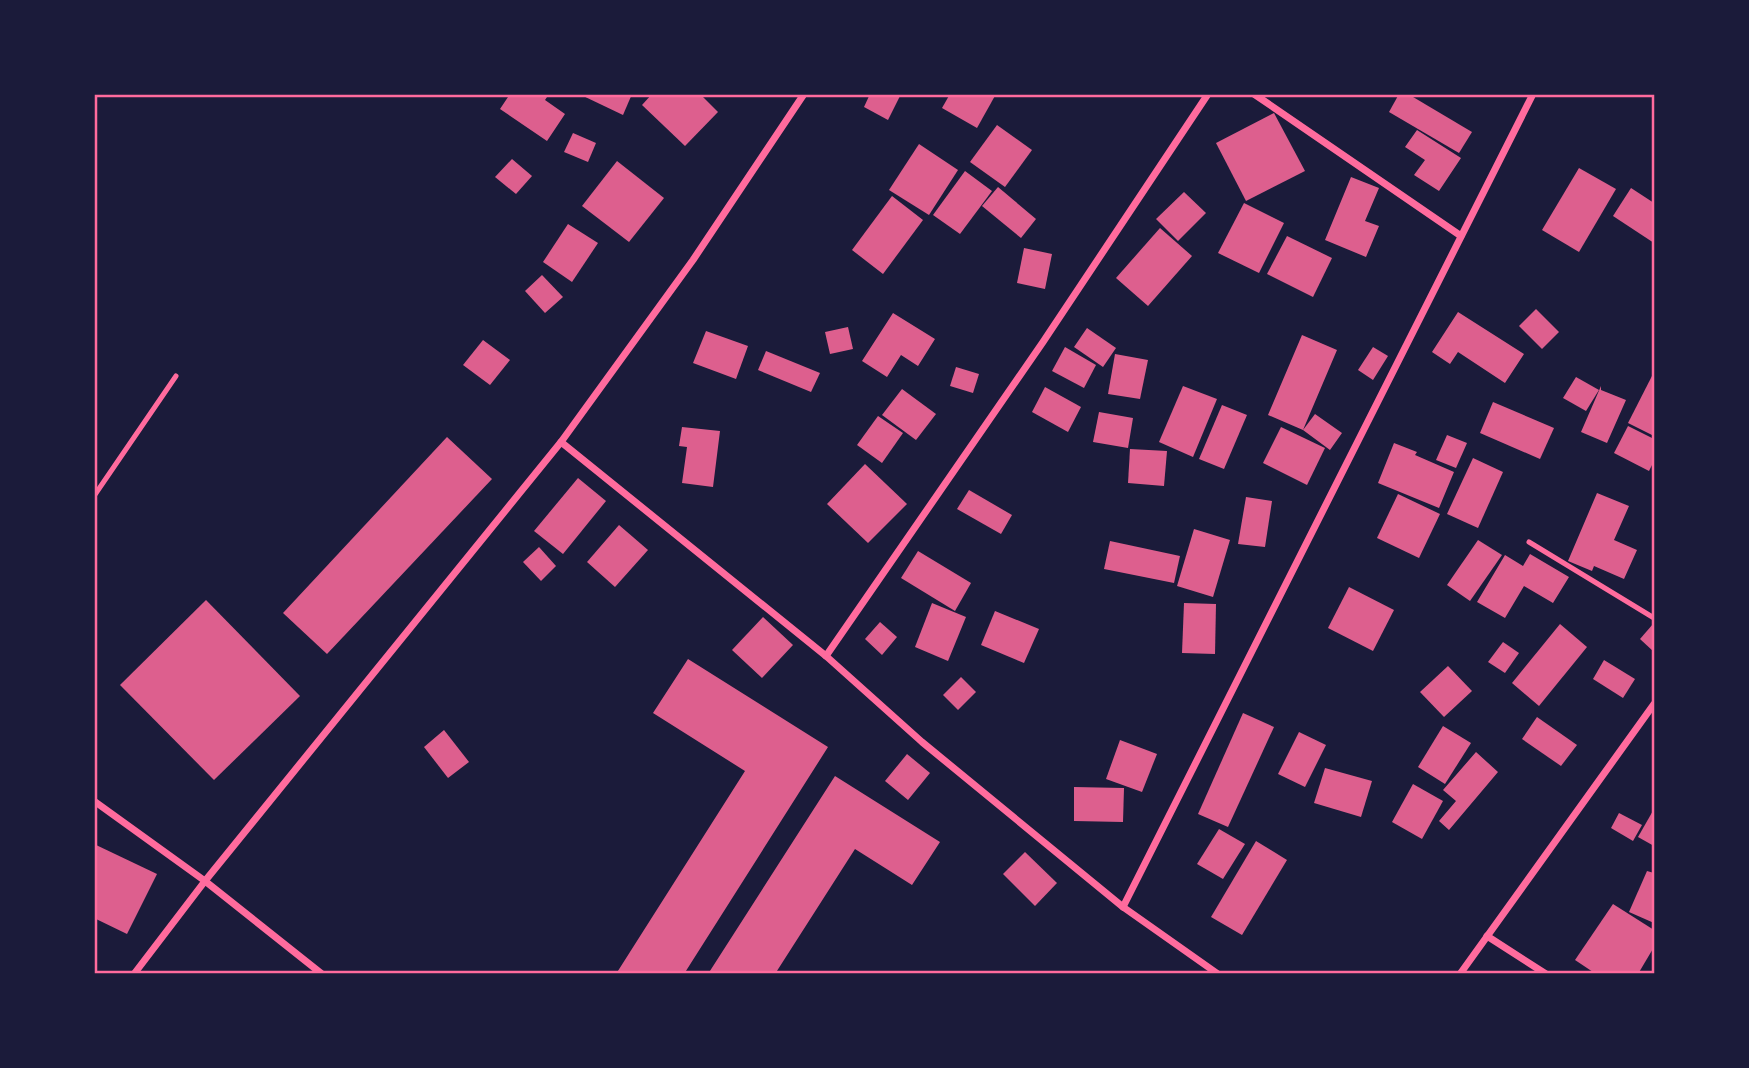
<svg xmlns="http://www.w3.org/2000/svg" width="1749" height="1068" font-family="Arial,sans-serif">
<rect width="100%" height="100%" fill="#1b1b3a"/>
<g fill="#dd5f8e">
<path d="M510,94H549L545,100L565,114L547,141L500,109Z"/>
<path d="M579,94H632L623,115Z"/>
<path d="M652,94H700L718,112L685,146L642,105Z"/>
<path d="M870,94H901L888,120L864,107Z"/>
<path d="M950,94H996L977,128L942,108Z"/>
<path d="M1399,94H1408L1472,132L1459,153L1389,112Z"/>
<path d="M1274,113L1305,171L1246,201L1216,143Z"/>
<path d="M997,125L1032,150L1005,187L970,162Z"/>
<path d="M1417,130L1461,158L1439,191L1414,175L1425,160L1405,147Z"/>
<path d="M573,133L596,143L588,162L564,152Z"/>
<path d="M919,144L958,170L929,215L889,190Z"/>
<path d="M512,159L532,176L516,194L495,177Z"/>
<path d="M617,161L664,198L629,242L582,206Z"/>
<path d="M1579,168L1616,189L1579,252L1542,230Z"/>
<path d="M965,171L992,191L960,234L933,215Z"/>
<path d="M1351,177L1379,188L1365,221L1379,226L1366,257L1325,240Z"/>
<path d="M998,187L1036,219L1021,238L982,206Z"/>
<path d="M1631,188L1654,203V243L1613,216Z"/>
<path d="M1184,192L1206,213L1178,241L1156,219Z"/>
<path d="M892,196L923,220L883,274L852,250Z"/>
<path d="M1244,203L1284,223L1259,273L1218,253Z"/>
<path d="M568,224L598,243L572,282L543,262Z"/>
<path d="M1160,228L1192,256L1148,306L1116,278Z"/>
<path d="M1287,236L1332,258L1313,297L1267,274Z"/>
<path d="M1024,248L1052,254L1045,289L1017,283Z"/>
<path d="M542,275L563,297L545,313L525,291Z"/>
<path d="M1536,309L1559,332L1542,349L1519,326Z"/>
<path d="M1458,312L1524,354L1505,383L1458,352L1450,364L1432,352Z"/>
<path d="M893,313L935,339L918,366L901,355L887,377L862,361Z"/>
<path d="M848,327L853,349L830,354L825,332Z"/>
<path d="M1087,328L1116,348L1103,367L1074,347Z"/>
<path d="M706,331L748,346L736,379L693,363Z"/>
<path d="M1302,335L1337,350L1303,430L1315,414L1342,433L1330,450L1303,430L1268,415Z"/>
<path d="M483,340L510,360L490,385L463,365Z"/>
<path d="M1065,347L1096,365L1084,388L1052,371Z"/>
<path d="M1373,347L1388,356L1373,380L1358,370Z"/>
<path d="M766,351L820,373L811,392L758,370Z"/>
<path d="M1115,354L1148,360L1140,399L1108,394Z"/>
<path d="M956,367L979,374L973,393L950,386Z"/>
<path d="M1654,372V436L1628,423Z"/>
<path d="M1576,377L1599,390L1586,411L1563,398Z"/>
<path d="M1183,386L1217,399L1193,457L1159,442Z"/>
<path d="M1601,386V390L1626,400L1607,443L1581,432Z"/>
<path d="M1045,387L1081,407L1068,432L1032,412Z"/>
<path d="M902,389L936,414L916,440L882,415Z"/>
<path d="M1493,402L1554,428L1540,459L1480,433Z"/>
<path d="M1222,405L1247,415L1224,469L1199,459Z"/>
<path d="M1099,412L1133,418L1128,448L1093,442Z"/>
<path d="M878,416L903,433L882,463L857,445Z"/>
<path d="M1628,426L1654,439V461L1649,471L1614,453Z"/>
<path d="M682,427L720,431L713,487L682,483L687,447L679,446Z"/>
<path d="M1281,427L1325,448L1307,485L1263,463Z"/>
<path d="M1447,435L1467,443L1456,468L1436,460Z"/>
<path d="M447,437L492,479L327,654L283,613Z"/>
<path d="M1394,443L1417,452L1415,455L1454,472L1439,508L1378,483Z"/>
<path d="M1130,449L1167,451L1164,486L1128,483Z"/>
<path d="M1473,458L1503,472L1478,528L1447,514Z"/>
<path d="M865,464L907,504L868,543L827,504Z"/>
<path d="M578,478L606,501L563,554L534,531Z"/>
<path d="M969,490L1012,515L1001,534L957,509Z"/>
<path d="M1597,493L1629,506L1614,540L1637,550L1624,579L1594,566L1592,571L1568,561Z"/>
<path d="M1398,494L1440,514L1419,558L1377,538Z"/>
<path d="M1246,497L1272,501L1265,547L1238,544Z"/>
<path d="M619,525L648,550L615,587L587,562Z"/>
<path d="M1194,529L1230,540L1213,597L1177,586Z"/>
<path d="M1478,540L1502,555L1470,601L1447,585Z"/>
<path d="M1110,541L1180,556L1174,583L1104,569Z"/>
<path d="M539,547L556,566L541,581L523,562Z"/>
<path d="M918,551L971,583L955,611L901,578Z"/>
<path d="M1530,554L1569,577L1553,603L1524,586L1505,618L1477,602L1505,555L1523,566Z"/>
<path d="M1349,587L1394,610L1373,651L1328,628Z"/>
<path d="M206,600L300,696L214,780L120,685Z"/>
<path d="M932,603L966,617L948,661L915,647Z"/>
<path d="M1184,603L1216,604L1215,654L1182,653Z"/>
<path d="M995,611L1039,629L1024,663L981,645Z"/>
<path d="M763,617L793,645L762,678L732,650Z"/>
<path d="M880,622L897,637L882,655L865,639Z"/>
<path d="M1560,624L1587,647L1539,706L1512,683Z"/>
<path d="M1653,624L1654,626V652L1640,639Z"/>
<path d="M1503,642L1519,653L1505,673L1488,662Z"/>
<path d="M688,659L828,747L684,974H616L745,771L653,713Z"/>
<path d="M1604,660L1635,679L1623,698L1593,679Z"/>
<path d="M1448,666L1472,691L1444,717L1420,692Z"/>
<path d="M961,677L976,692L958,710L943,695Z"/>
<path d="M1243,713L1274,727L1228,827L1198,814Z"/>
<path d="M1537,717L1577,745L1561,766L1522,739Z"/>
<path d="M1443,726L1471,743L1445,784L1418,767Z"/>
<path d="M444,730L469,762L448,778L424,747Z"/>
<path d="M1299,732L1326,745L1305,787L1278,774Z"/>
<path d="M1120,740L1157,754L1142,792L1106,779Z"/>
<path d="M1476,752L1498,772L1449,830L1439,821L1456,801L1443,790Z"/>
<path d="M907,754L930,773L908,800L885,781Z"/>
<path d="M1325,768L1372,781L1361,817L1314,803Z"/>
<path d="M835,776L940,842L912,885L855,849L775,974H708Z"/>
<path d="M1413,784L1443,801L1422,839L1392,822Z"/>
<path d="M1074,787L1124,788L1123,822L1074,821Z"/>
<path d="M1654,809V846L1638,837Z"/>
<path d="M1619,813L1642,825L1633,841L1611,828Z"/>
<path d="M1219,829L1245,844L1223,879L1197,864Z"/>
<path d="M1256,841L1287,860L1242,935L1211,917Z"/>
<path d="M94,844L157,874L127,934L94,918Z"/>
<path d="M1025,852L1057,883L1035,906L1003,874Z"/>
<path d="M1647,871L1654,873V923L1629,912Z"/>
<path d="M1613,904L1654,930V947L1638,974H1596L1575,960Z"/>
</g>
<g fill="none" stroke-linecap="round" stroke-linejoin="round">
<g stroke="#ff6b9d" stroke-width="5">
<path d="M94,496L176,376"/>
<path d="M1529,542L1654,618"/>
</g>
<g stroke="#ff6b9d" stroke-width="7">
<path d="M1254,94L1461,236"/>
<path d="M561,442L826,656L922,742L1123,907L1218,974"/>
<path d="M826,656L1043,342L1208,94"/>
<path d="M94,801L205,881L322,974"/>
<path d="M1123,907L1533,94"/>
<path d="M1487,936L1546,974"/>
<path d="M134,974L205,881L561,442L693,260L804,94"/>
<path d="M1460,974L1654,704"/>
</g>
</g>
<rect width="1749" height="1068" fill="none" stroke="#1b1b3a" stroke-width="192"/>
<rect x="96" y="96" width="1557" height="876" fill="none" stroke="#ff6b9d" stroke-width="2.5"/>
</svg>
